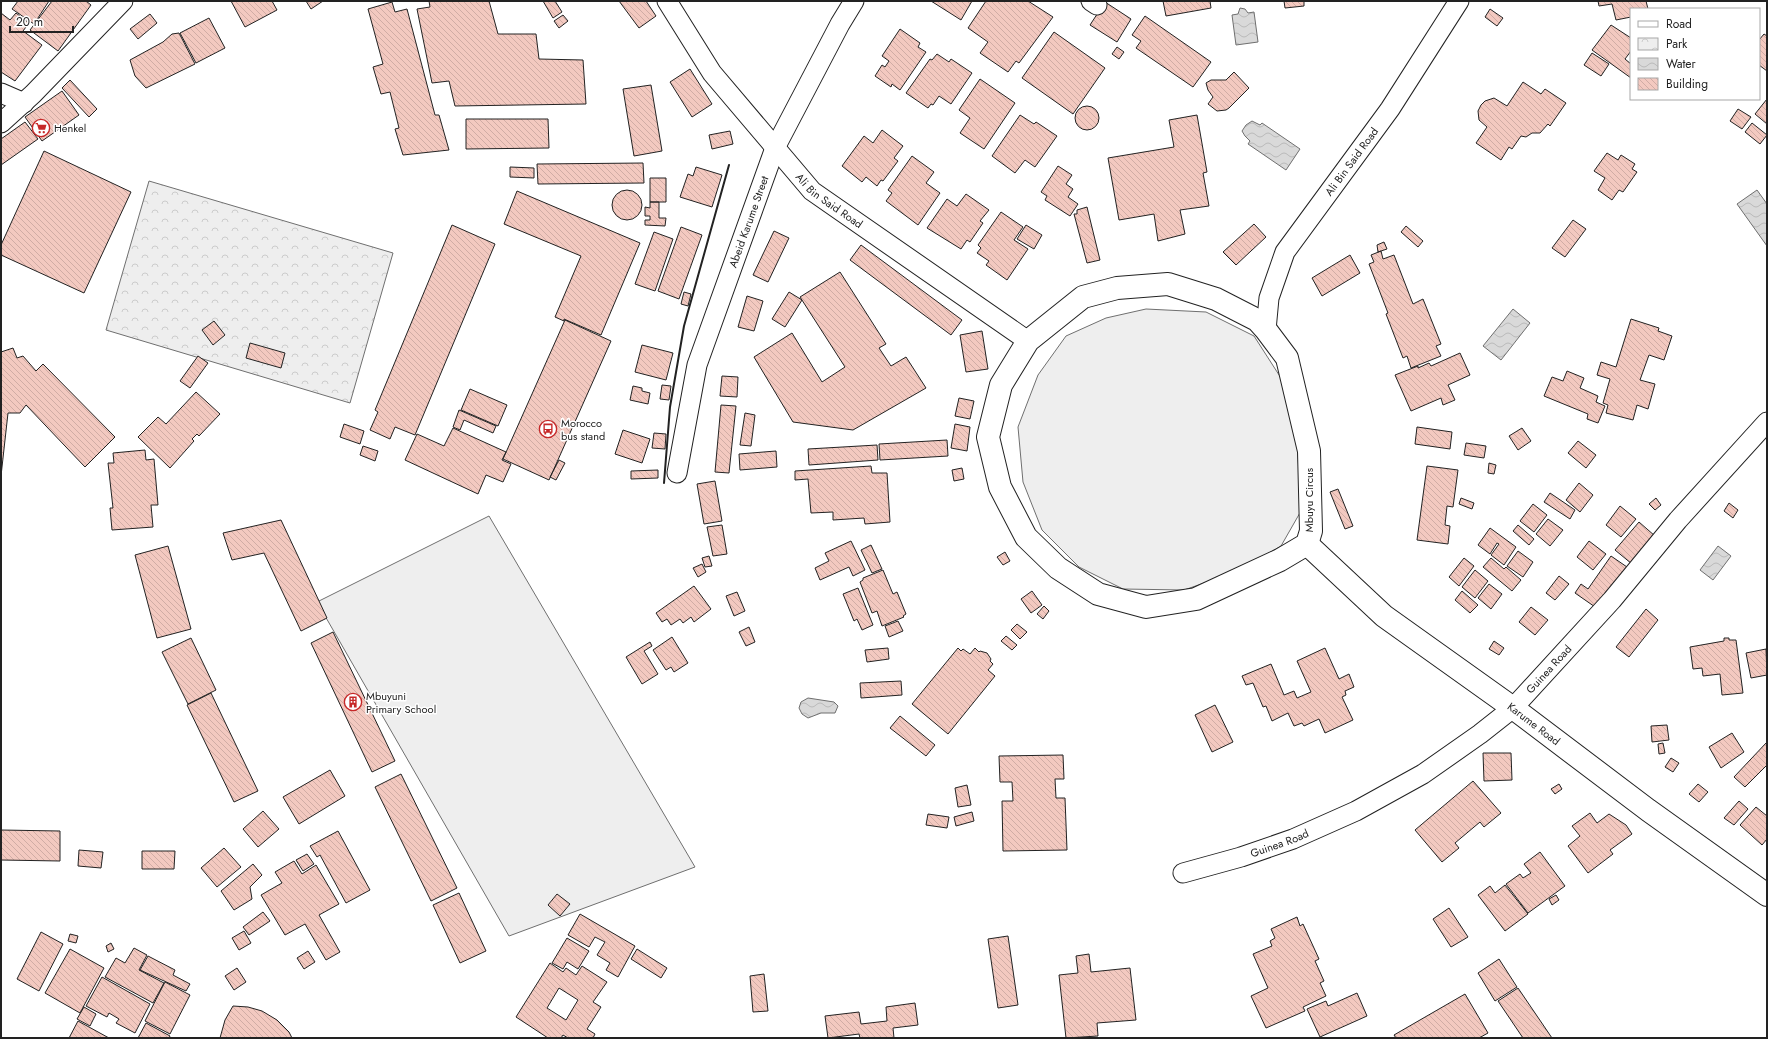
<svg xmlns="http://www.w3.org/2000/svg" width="1768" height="1039" font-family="Jost,sans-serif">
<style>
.grass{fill:#eee;stroke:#6f6f6f}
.park{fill:url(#park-crowns);stroke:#6f6f6f}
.water{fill:url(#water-waves);stroke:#6f6f6f}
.building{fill:url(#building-back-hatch);stroke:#222;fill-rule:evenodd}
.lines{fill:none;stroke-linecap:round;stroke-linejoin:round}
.street-casing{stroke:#222;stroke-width:21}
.secondary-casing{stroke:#222;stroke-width:24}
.street{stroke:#fff;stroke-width:19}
.secondary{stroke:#fff;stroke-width:22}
.wall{stroke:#222;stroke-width:2}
.labels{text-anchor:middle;stroke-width:3;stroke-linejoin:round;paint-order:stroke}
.poi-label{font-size:11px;fill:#222;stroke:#fff;text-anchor:start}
.street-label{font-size:11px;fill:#222;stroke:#fff}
</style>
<defs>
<pattern id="park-crowns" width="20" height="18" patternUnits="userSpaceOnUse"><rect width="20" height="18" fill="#eee"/><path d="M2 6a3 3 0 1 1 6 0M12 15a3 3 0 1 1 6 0" fill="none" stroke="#ccc"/></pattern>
<pattern id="water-waves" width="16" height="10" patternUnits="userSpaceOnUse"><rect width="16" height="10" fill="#d9d9d9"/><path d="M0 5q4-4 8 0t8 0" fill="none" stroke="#bababa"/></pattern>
<pattern id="building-back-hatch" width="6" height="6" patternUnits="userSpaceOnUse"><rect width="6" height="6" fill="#f3c9c0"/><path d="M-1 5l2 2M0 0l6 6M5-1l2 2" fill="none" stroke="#d0aca5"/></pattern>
</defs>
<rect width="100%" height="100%" fill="#fff"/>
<path class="grass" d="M1146,309L1206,312L1254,336L1281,378L1297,436L1301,511L1281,546L1236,572L1184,590L1123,589L1079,567L1042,530L1023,482L1018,427L1038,375L1066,336L1106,318Z
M489,516L695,867L509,936L317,602Z"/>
<path class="park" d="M149,181L393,253L350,403L106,330Z"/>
<path class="water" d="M1240,8L1245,9L1248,13L1254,12L1258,42L1236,45L1232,15L1238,14Z
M1252,121L1260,125L1262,123L1300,149L1286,170L1248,144L1250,141L1245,136L1242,131L1246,125Z
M1757,190L1767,204V246L1737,204Z
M1513,309L1530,323L1501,360L1483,346Z
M1718,546L1731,556L1713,580L1700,570Z
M808,698L834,702L838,706L835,713H821L808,718L802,714L799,708L801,702Z"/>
<path class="building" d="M18,1H49L34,24L12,9Z
M52,1H86L91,5L58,51L30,30Z
M231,1H272L277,10L245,27Z
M306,1H323L311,9Z
M429,1H489L498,34H536L539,59L583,60L586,104L455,106L449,81L432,83L417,9L430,7Z
M543,1H555L562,12L553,18Z
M619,1H646L656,16L639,28Z
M931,1H972L961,20Z
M986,1H1028L1053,17L1019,63L1016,61L1008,72L980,53L988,42L968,28Z
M1163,1H1210L1211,8L1166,16Z
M1284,1H1304V6L1285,8Z
M1598,1H1646L1648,9H1631V17L1616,20L1612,4L1599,6Z
M392,2L395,12L407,9L435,115H439L449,150L403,155L395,129L399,128L390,92L381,94L373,67L383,64L368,9Z
M1105,2L1131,19L1117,42L1090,25Z
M1490,9L1503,18L1497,26L1485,17Z
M1,13L10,20L16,13L29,23L23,31L42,45L15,81L1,72Z
M150,14L157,23L138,39L130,29Z
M563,15L568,21L559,28L554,21Z
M1145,16L1211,62L1193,87L1136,48L1141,41L1132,35Z
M209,18L225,48L196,63L180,33Z
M1611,25L1631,38V51L1625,59L1631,64V78L1592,50Z
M900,29L920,43L918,47L926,52L900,90L892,84L891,87L875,76L882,65L885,67L889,61L882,56Z
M1054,32L1105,68L1073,114L1022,78Z
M179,33L195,64L146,88L135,76L130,60L163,42L172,34Z
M1764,34L1767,36V71L1759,65V40Z
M1117,47L1124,52L1119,59L1112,54Z
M1592,53L1609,64L1601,76L1584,65Z
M937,54L949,62L951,59L972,73L951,104L939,96L933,105L931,104L928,108L906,93L930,59L932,60Z
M690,69L712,104L692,117L670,82Z
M1234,72L1249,88L1229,108L1226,110L1217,111L1208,104L1213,97L1208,90L1206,83L1211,80H1226Z
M980,79L1015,103L984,149L960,133L970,118L959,110Z
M70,80L97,109L89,117L62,88Z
M1523,82L1541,94L1545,89L1566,103L1550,126L1548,124L1540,133H1532L1526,137L1521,136L1512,149L1509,147L1501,160L1476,143L1487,127L1479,120L1478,111L1481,105L1485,101L1494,98L1507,106Z
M651,85L662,151L634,156L623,89Z
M62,91L79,115L42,141L25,117Z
M1767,99V124L1755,114Z
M1075 118a12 12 0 1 1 24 0a12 12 0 1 1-24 0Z
M1738,109L1751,117L1742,129L1730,121Z
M1020,115L1034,124L1036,122L1057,136L1035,167L1025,160L1015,173L992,156Z
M1197,115L1207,172L1203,173L1209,206L1180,210L1185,234L1158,241L1154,214L1119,220L1108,158L1174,147L1169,120Z
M466,119H548L549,148L466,149Z
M25,122L38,139L1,165V139Z
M1752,123L1767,135L1760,144L1745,132Z
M882,130L903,146L894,158L898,161L883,181L881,180L877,186L866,177L862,182L842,166L864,136L873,143Z
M730,131L733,144L712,149L709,135Z
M44,151L131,192L84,293L1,255V245Z
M1607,153L1618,160L1621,155L1635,164L1632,169L1637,172L1623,192L1619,190L1612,200L1598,190L1605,178L1594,171Z
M912,156L934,172L926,183L940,193L918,225L886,201L892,193L888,190Z
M643,163L644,183L538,184L537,164Z
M1058,166L1072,175L1066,184L1073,189L1068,197L1078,204L1070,216L1045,200L1047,196L1041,192Z
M510,167L534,168V178L510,177Z
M696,167L722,175L712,207L680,197L688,174L693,176Z
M650,178H666V202H650Z
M612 205a15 15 0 1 1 30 0a15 15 0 1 1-30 0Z
M517,191L640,243L601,335L564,319V321L555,317L581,256L504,224Z
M966,194L989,210L980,221L983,223L970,242L967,240L961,249L927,228L947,199L957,206Z
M650,202H659V218H666L665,226L645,225V220H650V216H645V207L650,208Z
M1087,207L1100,260L1087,263L1074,214H1077V210Z
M1001,212L1023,227L1014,240L1028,249L1007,280L986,265L989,261L977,253L981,248L978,245Z
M1573,220L1586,229L1565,257L1552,248Z
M1254,224L1266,237L1236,265L1223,252Z
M452,225L495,244L415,435L395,427L390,439L370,430L378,412L375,410Z
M1026,225L1042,235L1034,249L1017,239Z
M1406,226L1423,241L1418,247L1401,232Z
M681,227L702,235L679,299L658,291Z
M774,231L789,238L768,282L753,275Z
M654,232L673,239L655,291L635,284Z
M1384,242L1387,249L1378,252L1377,245Z
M861,245L962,320L951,335L850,260Z
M1381,251L1383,259L1394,255L1413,304L1423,299L1441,344L1436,346L1441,356L1411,368L1407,356L1403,358L1386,314L1388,313L1369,264L1374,262L1371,255Z
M1350,255L1360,273L1322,296L1312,278Z
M840,272L886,344L879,348L891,366L906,357L926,388L853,430L793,422L754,357L792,333L822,382L845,367L800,297Z
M684,292L691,294L688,306L681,304Z
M789,292L802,300L785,327L772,319Z
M747,296L763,301L754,331L738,327Z
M1631,319L1659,328L1658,331L1672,336L1664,360L1649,355L1640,380L1655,384L1648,409L1637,405L1633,420L1606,413L1608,405L1603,403L1610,379L1597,375L1601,362L1616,367Z
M565,320L611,341L549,480L503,459Z
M214,321L225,335L213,345L202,330Z
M982,331L988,369L966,372L960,335Z
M250,343L285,353L281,368L246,358Z
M642,345L673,353L666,380L635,372Z
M13,348L17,358L23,356L36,371L43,364L115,437L85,467L26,405L20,413H8L1,476V352Z
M1460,353L1470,375L1448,385L1455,400L1443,405L1441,398L1411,411L1395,375L1418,366V368L1429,363L1431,366Z
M198,356L208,363L190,388L180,381Z
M1567,371L1584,378L1580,388L1598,396L1596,402L1605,406L1598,423L1587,419L1588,414L1544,396L1552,377L1563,381Z
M722,376L738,377L737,397L720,396Z
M662,385L671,386L669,400L660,399Z
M633,386L642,388V391L650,393L648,404L630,400Z
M470,389L507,405L498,426L461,410Z
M196,392L220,414L199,436L197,434L192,439L194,441L170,468L138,437L158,417L166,424Z
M959,398L974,401L970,419L955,416Z
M721,405L736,406L729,473L715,472Z
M459,410L496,426L493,433L464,420L460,430L453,427Z
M745,413L755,415L751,446L740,445Z
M344,424L364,431L360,444L340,437Z
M955,424L970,427L967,451L951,448Z
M1417,427L1452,432L1450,449L1415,444Z
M453,428L506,452L502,460L511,464L503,482L486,475L478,494L405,460L417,434L444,446Z
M1522,428L1531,441L1518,450L1509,436Z
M623,430L650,439L642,463L615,454Z
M654,433L666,434L665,449L652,448Z
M947,440L948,456L880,460L879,444Z
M1578,441L1596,455L1586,468L1568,453Z
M1466,443L1486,446L1484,458L1464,455Z
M877,445L878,460L809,465L808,449Z
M363,446L378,451L375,461L360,455Z
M145,450L146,460L154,459L158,505H151L153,527L112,530L110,508H113L108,463H114L113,453Z
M776,451L777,467L740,470L739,454Z
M559,460L565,463L556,480L550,477Z
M1489,463L1496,465L1494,474L1488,473Z
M871,466L872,473H887L890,522L865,524L864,518L833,520V512L811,513L808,479L795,480V471Z
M1427,466L1458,470L1453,507L1447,506L1445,525L1450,526L1448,544L1417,540Z
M962,468L964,479L954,481L952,470Z
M658,470V478L631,479V471Z
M715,481L722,521L704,524L697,484Z
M1579,483L1593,495L1580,512L1566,500Z
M1338,489L1353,526L1345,529L1330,492Z
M1550,493L1575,510L1570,519L1544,502Z
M1461,498L1474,503L1472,509L1459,504Z
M1656,498L1661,505L1655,510L1649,504Z
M1729,503L1738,510L1733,518L1724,511Z
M1533,504L1547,515L1534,532L1520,521Z
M1620,506L1636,519L1621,537L1606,525Z
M1548,519L1563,530L1550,546L1536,534Z
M281,520L327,618L301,631L264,553L232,560L223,533Z
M1639,522L1655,536L1632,564L1615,550Z
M722,525L727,554L713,556L707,527Z
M1518,525L1534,539L1529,545L1513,531Z
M1490,528L1516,547L1504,565L1491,555L1499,544L1497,543L1490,554L1478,545Z
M851,541L865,570L853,576L849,567L820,580L815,568L829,561L825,553Z
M1589,541L1606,554L1593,570L1577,557Z
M871,545L882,569L872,573L861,550Z
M168,546L191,629L157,638L135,555Z
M1518,551L1533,562L1523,577L1507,566Z
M1005,552L1010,561L1003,565L997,557Z
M709,556L712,566L705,567L702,558Z
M1611,556L1627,567L1598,609L1575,593L1581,584L1588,589Z
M1464,558L1474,566L1459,586L1449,577Z
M1491,558L1504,569L1506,567L1521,580L1512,591L1483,567Z
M702,564L706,572L698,577L693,568Z
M883,570L893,594L897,592L906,614L903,616L904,617L882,626L877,611L872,613L860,582L863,580V578Z
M1475,570L1488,581L1475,598L1462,587Z
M1559,576L1569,584L1555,600L1546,593Z
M1489,584L1502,594L1491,609L1478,598Z
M694,586L711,609L694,622L691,617L683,623L680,619L671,625L667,619L662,622L656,613Z
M858,588L873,625L862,630L857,619L854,621L843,594Z
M1032,591L1042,605L1031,613L1021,599Z
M1462,591L1478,605L1470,613L1455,600Z
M737,592L745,611L734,616L726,596Z
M1044,606L1049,611L1043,619L1037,614Z
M1531,607L1548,620L1535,635L1519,622Z
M1646,609L1658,620L1629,657L1616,647Z
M898,621L903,631L889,637L885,626Z
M1017,624L1027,632L1020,639L1011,630Z
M749,627L755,642L746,646L739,632Z
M333,632L395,761L372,772L311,643Z
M1006,636L1017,645L1012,650L1001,641Z
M672,637L688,663L674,672L671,667L666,670L653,650Z
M191,638L216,690L188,704L162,652Z
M1724,638H1729V640H1736L1743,693L1722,695L1720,674L1703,676L1702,668L1693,669L1690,647L1724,641Z
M1494,641L1504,648L1499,655L1489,649Z
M650,642L652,646L644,651L658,674L642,684L626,657Z
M888,648L889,659L867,662L865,650Z
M958,648L961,651L963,649L970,654L975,648L979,652L980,651L987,653L991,659L990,661L993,664L988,670L995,676L948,734L912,704Z
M1325,648L1339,679L1349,674L1354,687L1345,691L1346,695L1342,697L1353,720L1325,733L1319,719L1304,726L1302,723L1294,726L1288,713L1272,721L1266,706L1263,707L1253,683L1246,685L1242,676L1271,664L1284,695L1294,691L1297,698L1311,692L1297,661Z
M1766,649L1767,675L1751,678L1746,653Z
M901,681L902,695L861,698L860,683Z
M211,693L258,791L234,802L187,705Z
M1215,705L1233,742L1212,752L1195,715Z
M900,716L935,745L926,756L890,728Z
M1667,725L1669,740L1652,742L1651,726Z
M1732,733L1744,752L1721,768L1709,747Z
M1767,742V765L1745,787L1734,777Z
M1663,743L1665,753L1659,754L1658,744Z
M1483,753H1511L1512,780L1484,781Z
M1063,755L1064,779H1055L1056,798H1065L1067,850L1003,851L1002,801H1013L1012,782H1000L999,756Z
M1671,758L1679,763L1673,772L1665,767Z
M330,770L345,796L299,824L283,797Z
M401,774L457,888L431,901L375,787Z
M1473,781L1501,813L1484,827L1480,822L1455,843L1459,848L1442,862L1415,830Z
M1559,784L1562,789L1555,794L1551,789Z
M1698,784L1708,792L1699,802L1689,794Z
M967,785L971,805L958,807L955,788Z
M1739,801L1748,809L1734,825L1724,818Z
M1756,807L1767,816V839L1762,845L1740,825Z
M263,811L279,829L258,847L243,829Z
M972,812L974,821L956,826L954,817Z
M1590,813L1597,823L1609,814L1626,825L1632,834L1610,850L1613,854L1588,873L1568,846L1580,836L1572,826Z
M928,814L949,817L947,828L926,825Z
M1,830L60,831V861L1,860Z
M338,831L370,890L346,903L320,855L317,857L310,846Z
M224,848L241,867L217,887L201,868Z
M79,850L103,852L101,868L78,866Z
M142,851H175L174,869H142Z
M1540,852L1565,886L1528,913L1506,884L1520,874L1523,878L1531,873L1524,864Z
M307,854L314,864L303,871L296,860Z
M294,861L302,874L316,865L339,904L319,915L340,952L326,960L305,924L285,935L261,895L282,883L275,872Z
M253,864L262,875L250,887L252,899L234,910L221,891Z
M1505,885L1528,914L1505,931L1478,895L1490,886L1495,893Z
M459,893L486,951L460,963L433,905Z
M557,894L570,904L560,916L548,905Z
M1556,895L1559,900L1552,905L1549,899Z
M1449,908L1468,937L1451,947L1433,919Z
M263,912L270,921L249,935L243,927Z
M580,914L635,946L618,977L606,970L610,963L597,955L605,942L595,937L589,947L568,935Z
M1297,917L1300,926L1303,924L1319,959L1315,961L1324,981L1320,983L1326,996L1303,1007L1305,1011L1266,1028L1251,996L1268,988L1253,954L1272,946L1270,941L1275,938L1271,929Z
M244,931L251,943L239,950L232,938Z
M41,932L63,944L39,991L17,979Z
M70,934L78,936L76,943L68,941Z
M1008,936L1018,1005L998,1008L988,939Z
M567,938L589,951L578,969L567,962L563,969L552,963Z
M111,943L114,949L108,952L106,946Z
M134,948L147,955L139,970L164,983L153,1003L105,977L116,958L125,963Z
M70,949L104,968L80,1013L45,993Z
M637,949L667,968L661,978L631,959Z
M308,951L315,962L304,969L297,958Z
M1089,954L1091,972L1130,968L1136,1020L1097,1023L1098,1036L1066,1038L1059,975L1078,973L1076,956Z
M148,956L175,970L173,975L190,984L186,991L140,970Z
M1499,959L1517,987L1495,1001L1478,973Z
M550,963L563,972L566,968L576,975L582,966L607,982L593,1002L601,1007L587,1029L595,1034L593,1038H568L563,1035L561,1038H548L516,1017ZM559,988L578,1000L566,1020L547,1008Z
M237,968L246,982L234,990L225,976Z
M764,974L768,1011L753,1012L750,976Z
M102,977L150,1004L135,1033L116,1023L119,1019L109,1013L107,1017L86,1006Z
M165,982L190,995L170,1034L145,1021Z
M1518,988L1552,1038H1523L1498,1001Z
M1357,993L1367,1016L1320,1037L1307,1009L1326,1001L1328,1006Z
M1465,994L1488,1033L1479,1038H1396L1394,1035Z
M915,1003L918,1025L893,1028L894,1038H860L859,1034L828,1038L825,1016L859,1012L861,1024L887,1021L886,1007Z
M233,1006L248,1007L262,1011L277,1020L289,1032L292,1038H220L225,1020Z
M84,1007L96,1014L90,1026L77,1019Z
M78,1021L109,1038H69Z
M146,1023L170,1036L169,1038H138Z"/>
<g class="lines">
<defs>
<g id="street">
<path id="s1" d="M667,1L712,73L812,191L1028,341"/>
<path d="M1091,1L1097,5"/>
<path d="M1,93L24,103"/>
<path d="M1,123L33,94L123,1"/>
<path id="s2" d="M1266,330L1269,298L1285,252L1390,109L1459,1"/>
<path id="s3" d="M677,473L697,365L775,148L840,24L854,1"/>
<path id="s4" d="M1183,873L1241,857L1293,839L1356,811L1423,774L1480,734L1513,708L1612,600L1678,520L1767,422"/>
</g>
<g id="secondary">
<path d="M1168,284L1216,299L1257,320L1266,330L1287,358L1309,451L1311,531L1307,544L1280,560L1196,599L1146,607L1098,594L1058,568L1026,537L1000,487L988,437L1001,385L1028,341L1083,297L1117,288Z"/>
<path id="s5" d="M1307,544L1384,616L1513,708L1648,810L1767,895"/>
</g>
</defs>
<use href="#street" class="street-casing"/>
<use href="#secondary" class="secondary-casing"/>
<use href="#street" class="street"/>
<use href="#secondary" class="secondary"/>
<path class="wall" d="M664,483L670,407L684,326L729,165"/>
</g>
<defs>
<symbol id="supermarket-ring" viewBox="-11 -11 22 22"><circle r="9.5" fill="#fff" stroke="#c62828" stroke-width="1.5"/><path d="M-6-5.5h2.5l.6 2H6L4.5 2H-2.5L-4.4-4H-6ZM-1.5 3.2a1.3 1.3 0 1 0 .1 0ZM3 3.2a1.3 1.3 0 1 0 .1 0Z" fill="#c62828"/></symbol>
<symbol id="bus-ring" viewBox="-11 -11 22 22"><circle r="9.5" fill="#fff" stroke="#c62828" stroke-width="1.5"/><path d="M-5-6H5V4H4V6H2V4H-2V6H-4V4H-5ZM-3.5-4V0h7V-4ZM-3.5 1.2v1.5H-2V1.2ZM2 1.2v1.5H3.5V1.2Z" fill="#c62828"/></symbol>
<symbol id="building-ring" viewBox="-11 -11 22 22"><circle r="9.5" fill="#fff" stroke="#c62828" stroke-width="1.5"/><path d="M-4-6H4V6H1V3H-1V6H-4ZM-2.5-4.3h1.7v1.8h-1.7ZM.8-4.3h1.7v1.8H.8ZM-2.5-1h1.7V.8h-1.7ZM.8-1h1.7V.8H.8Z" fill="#c62828"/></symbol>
</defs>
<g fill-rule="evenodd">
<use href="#supermarket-ring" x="31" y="118" width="20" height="20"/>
<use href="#bus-ring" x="538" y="419" width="20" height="20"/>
<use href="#building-ring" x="343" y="692" width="20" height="20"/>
</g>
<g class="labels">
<g class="poi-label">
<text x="54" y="132">Henkel</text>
<text x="561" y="427">Morocco<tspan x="561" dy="13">bus stand</tspan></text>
<text x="366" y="700">Mbuyuni<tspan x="366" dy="13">Primary School</tspan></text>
</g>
<g class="street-label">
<text dy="4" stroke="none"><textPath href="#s2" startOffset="193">Ali Bin Said Road</textPath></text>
<text dy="4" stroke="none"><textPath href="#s1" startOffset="259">Ali Bin Said Road</textPath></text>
<text dy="4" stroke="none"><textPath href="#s3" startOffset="262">Abeid Karume Street</textPath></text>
<text transform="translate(1309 500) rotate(-90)" y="4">Mbuyu Circus</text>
<text dy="4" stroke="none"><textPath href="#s4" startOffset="425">Guinea Road</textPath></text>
<text dy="4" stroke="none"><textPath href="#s5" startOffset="290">Karume Road</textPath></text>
<text dy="4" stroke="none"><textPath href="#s4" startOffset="101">Guinea Road</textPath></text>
</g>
</g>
<rect width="1768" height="1039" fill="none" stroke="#222222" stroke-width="4"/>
<rect x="1630" y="8" width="130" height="92" fill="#ffffff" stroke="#a7a7a7"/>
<rect x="1638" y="21" width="20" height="6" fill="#ffffff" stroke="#a7a7a7"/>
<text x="1666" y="28" font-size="12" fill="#222222">Road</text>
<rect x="1638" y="38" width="20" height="12" fill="url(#park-crowns)" stroke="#a7a7a7"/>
<text x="1666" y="48" font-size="12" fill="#222222">Park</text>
<rect x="1638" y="58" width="20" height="12" fill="url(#water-waves)" stroke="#a7a7a7"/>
<text x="1666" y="68" font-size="12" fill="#222222">Water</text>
<rect x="1638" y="78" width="20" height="12" fill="url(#building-back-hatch)" stroke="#a7a7a7"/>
<text x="1666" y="88" font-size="12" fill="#222222">Building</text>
<path d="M10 26v6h63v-6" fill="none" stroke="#222222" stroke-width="2"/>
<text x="16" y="26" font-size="12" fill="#222222" stroke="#ffffff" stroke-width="3" paint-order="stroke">20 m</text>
</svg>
